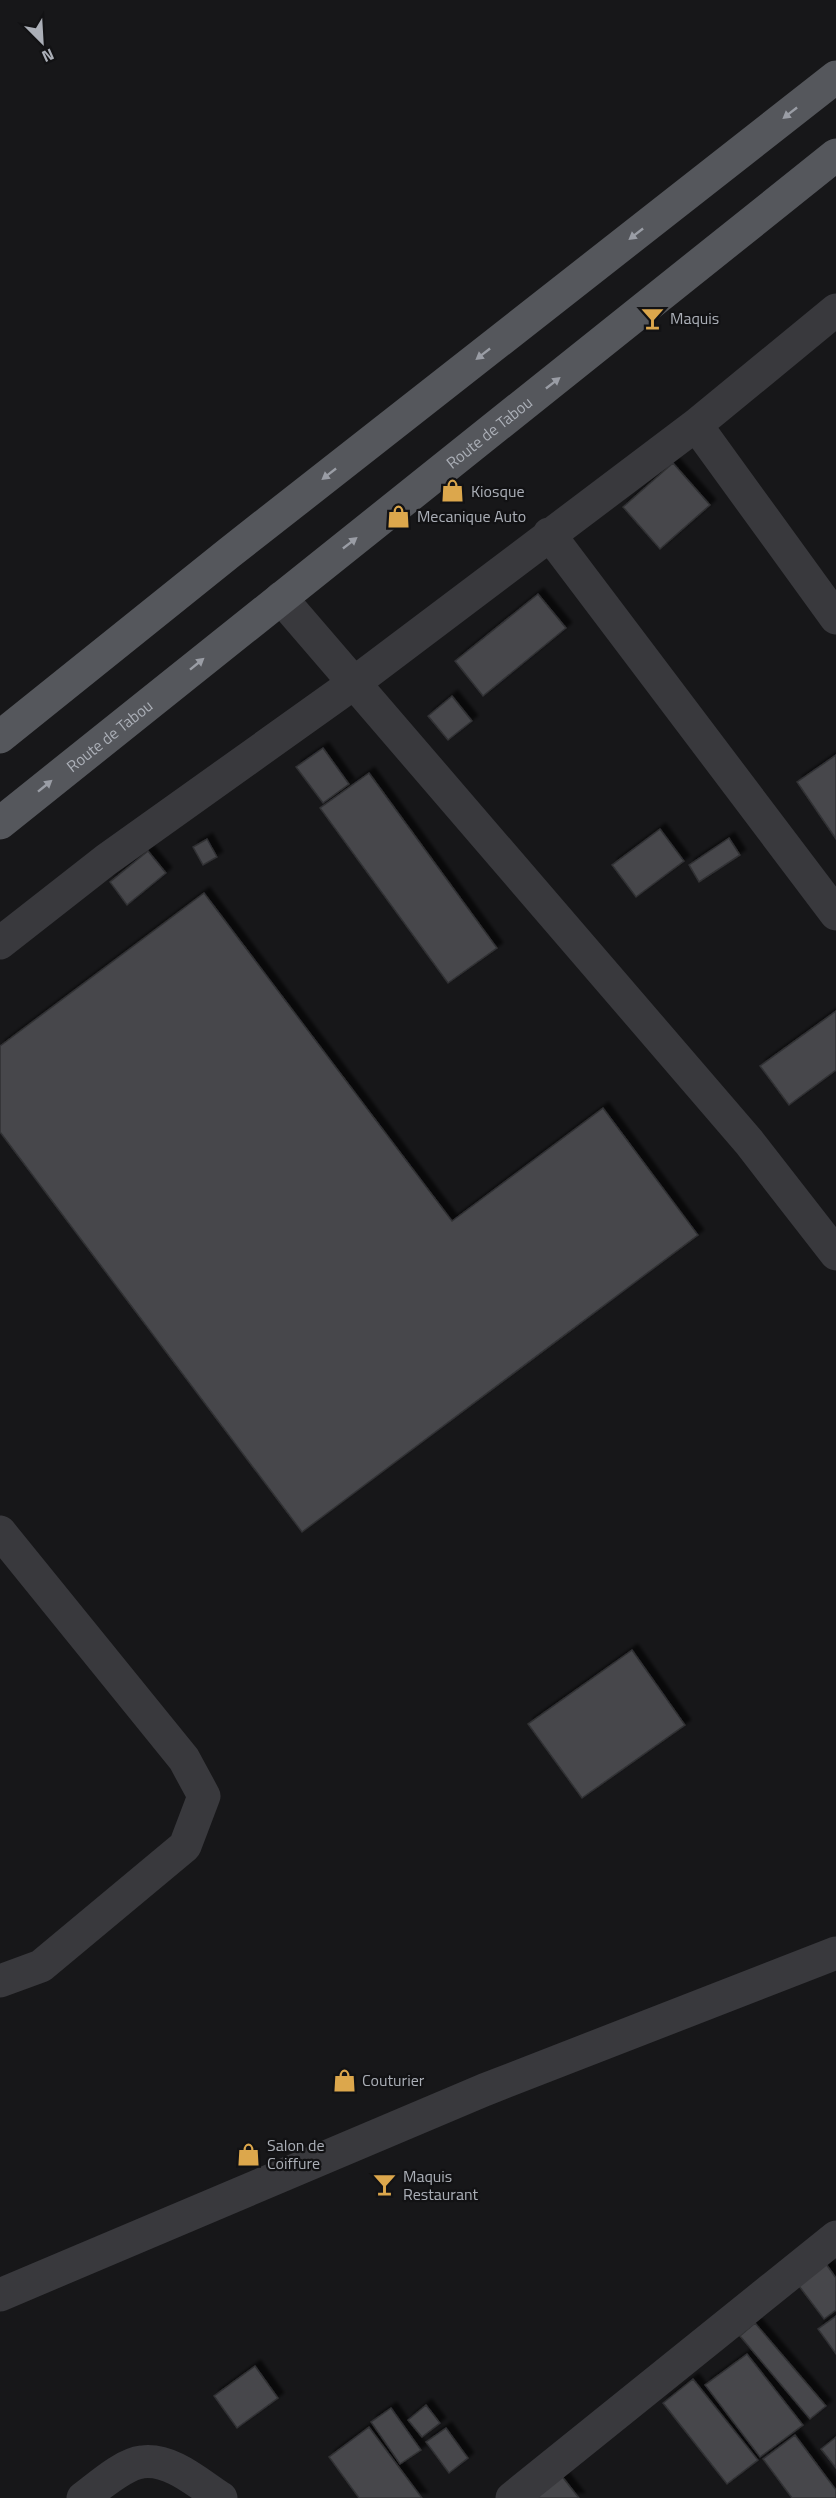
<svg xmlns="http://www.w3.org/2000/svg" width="836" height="2498" font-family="'Titillium Web',sans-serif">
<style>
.building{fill:#46474b;stroke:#313134;stroke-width:1.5;filter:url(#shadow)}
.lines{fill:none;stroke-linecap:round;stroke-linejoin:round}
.street{stroke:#39393d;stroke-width:33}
.primary{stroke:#55575c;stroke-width:33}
.oneway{fill:#9a9da5}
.labels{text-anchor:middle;stroke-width:4.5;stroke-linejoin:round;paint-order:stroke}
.poi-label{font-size:16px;fill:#abafb7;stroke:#121214;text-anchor:start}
.street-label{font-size:16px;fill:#abafb7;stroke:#121214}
</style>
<defs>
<filter id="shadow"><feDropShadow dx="5.5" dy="-5.5" stdDeviation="1.5" flood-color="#0009"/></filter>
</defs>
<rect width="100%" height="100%" fill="#171719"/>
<path class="building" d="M673,463L710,505L660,549L623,507Z
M538,594L566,628L483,696L455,661Z
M452,696L472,721L448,740L428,716Z
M323,748L349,784L323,803L296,767Z
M836,755V839L797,782Z
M369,773L497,948L448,983L320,808Z
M660,829L684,861L636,897L612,865Z
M729,838L740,855L699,882L689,865Z
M207,839L217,857L203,865L193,847Z
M148,851L166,873L127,905L110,882Z
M204,893L452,1221L603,1108L698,1235L302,1532L0,1132V1046Z
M836,1011V1070L789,1105L760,1066Z
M632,1650L685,1725L582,1798L528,1724Z
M824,2261L836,2278V2310L824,2319L796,2282Z
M836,2316V2354L818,2329Z
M755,2323L826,2406L810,2419L740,2336Z
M747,2354L803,2425L760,2457L705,2385Z
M255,2366L278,2398L237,2428L214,2396Z
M693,2379L758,2460L727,2484L663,2403Z
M426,2405L440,2423L422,2437L408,2420Z
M391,2408L421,2450L400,2464L371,2422Z
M369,2427L422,2498H359L329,2457Z
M446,2428L468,2458L449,2473L426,2442Z
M795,2435L836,2490V2498H792L763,2459Z
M836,2437V2468L821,2449Z
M561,2475L579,2498H530Z"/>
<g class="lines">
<path class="street" d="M696,425L836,618
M549,534L836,914
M281,598L749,1142L836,1254
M0,943L106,860L354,683L696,425L836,310
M0,1532L184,1759L204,1796L185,1846L41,1966L0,1981
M0,2295L484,2090L836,1953
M83,2498C98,2487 123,2464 142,2462C171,2458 199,2484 221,2498
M512,2498L836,2237"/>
<g class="primary">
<path d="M0,737L229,553L836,77"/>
<path id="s1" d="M0,823L836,155"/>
</g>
</g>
<defs><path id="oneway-solid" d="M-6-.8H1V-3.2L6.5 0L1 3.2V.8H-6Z" transform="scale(1.5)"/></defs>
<g class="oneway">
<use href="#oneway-solid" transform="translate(790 113) rotate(142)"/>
<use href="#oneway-solid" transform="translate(636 234) rotate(142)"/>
<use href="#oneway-solid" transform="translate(483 354) rotate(142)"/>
<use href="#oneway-solid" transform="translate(553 383) rotate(-38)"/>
<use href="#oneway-solid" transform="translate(329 474) rotate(142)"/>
<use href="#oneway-solid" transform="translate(350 543) rotate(-38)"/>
<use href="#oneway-solid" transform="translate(197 664) rotate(-39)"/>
<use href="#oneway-solid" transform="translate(45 786) rotate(-39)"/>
</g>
<defs>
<symbol id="bar-bare" viewBox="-9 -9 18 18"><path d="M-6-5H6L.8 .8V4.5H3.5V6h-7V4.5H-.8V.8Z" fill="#dca74c" stroke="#121214" stroke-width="2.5" paint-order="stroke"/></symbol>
<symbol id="shop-bare" viewBox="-9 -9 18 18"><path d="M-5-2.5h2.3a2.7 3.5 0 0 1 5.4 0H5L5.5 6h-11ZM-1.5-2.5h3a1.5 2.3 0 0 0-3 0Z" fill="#dca74c" stroke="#121214" stroke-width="2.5" paint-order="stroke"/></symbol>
</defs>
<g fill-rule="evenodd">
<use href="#bar-bare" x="636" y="302" width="33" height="33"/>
<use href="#shop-bare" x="436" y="474" width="33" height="33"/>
<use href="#shop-bare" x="382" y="500" width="33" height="33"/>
<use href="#shop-bare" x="328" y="2064" width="33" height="33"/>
<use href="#shop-bare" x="232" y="2138" width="33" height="33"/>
<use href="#bar-bare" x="368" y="2168" width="33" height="33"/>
</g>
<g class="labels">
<g class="poi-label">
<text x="670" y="324">Maquis</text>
<text x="471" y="497">Kiosque</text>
<text x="417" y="522">Mecanique Auto</text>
<text x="362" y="2086">Couturier</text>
<text x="267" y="2151">Salon de<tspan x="267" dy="18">Coiffure</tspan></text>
<text x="403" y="2182">Maquis<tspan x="403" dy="18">Restaurant</tspan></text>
</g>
<g class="street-label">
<text dy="6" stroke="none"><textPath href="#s1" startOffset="626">Route de Tabou</textPath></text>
<text dy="6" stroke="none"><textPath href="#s1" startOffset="140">Route de Tabou</textPath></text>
</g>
</g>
<g transform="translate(42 42) rotate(156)" stroke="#121214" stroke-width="4.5" paint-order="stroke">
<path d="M0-4.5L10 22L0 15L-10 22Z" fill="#abafb7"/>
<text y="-9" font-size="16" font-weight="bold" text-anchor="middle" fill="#abafb7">N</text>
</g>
</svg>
